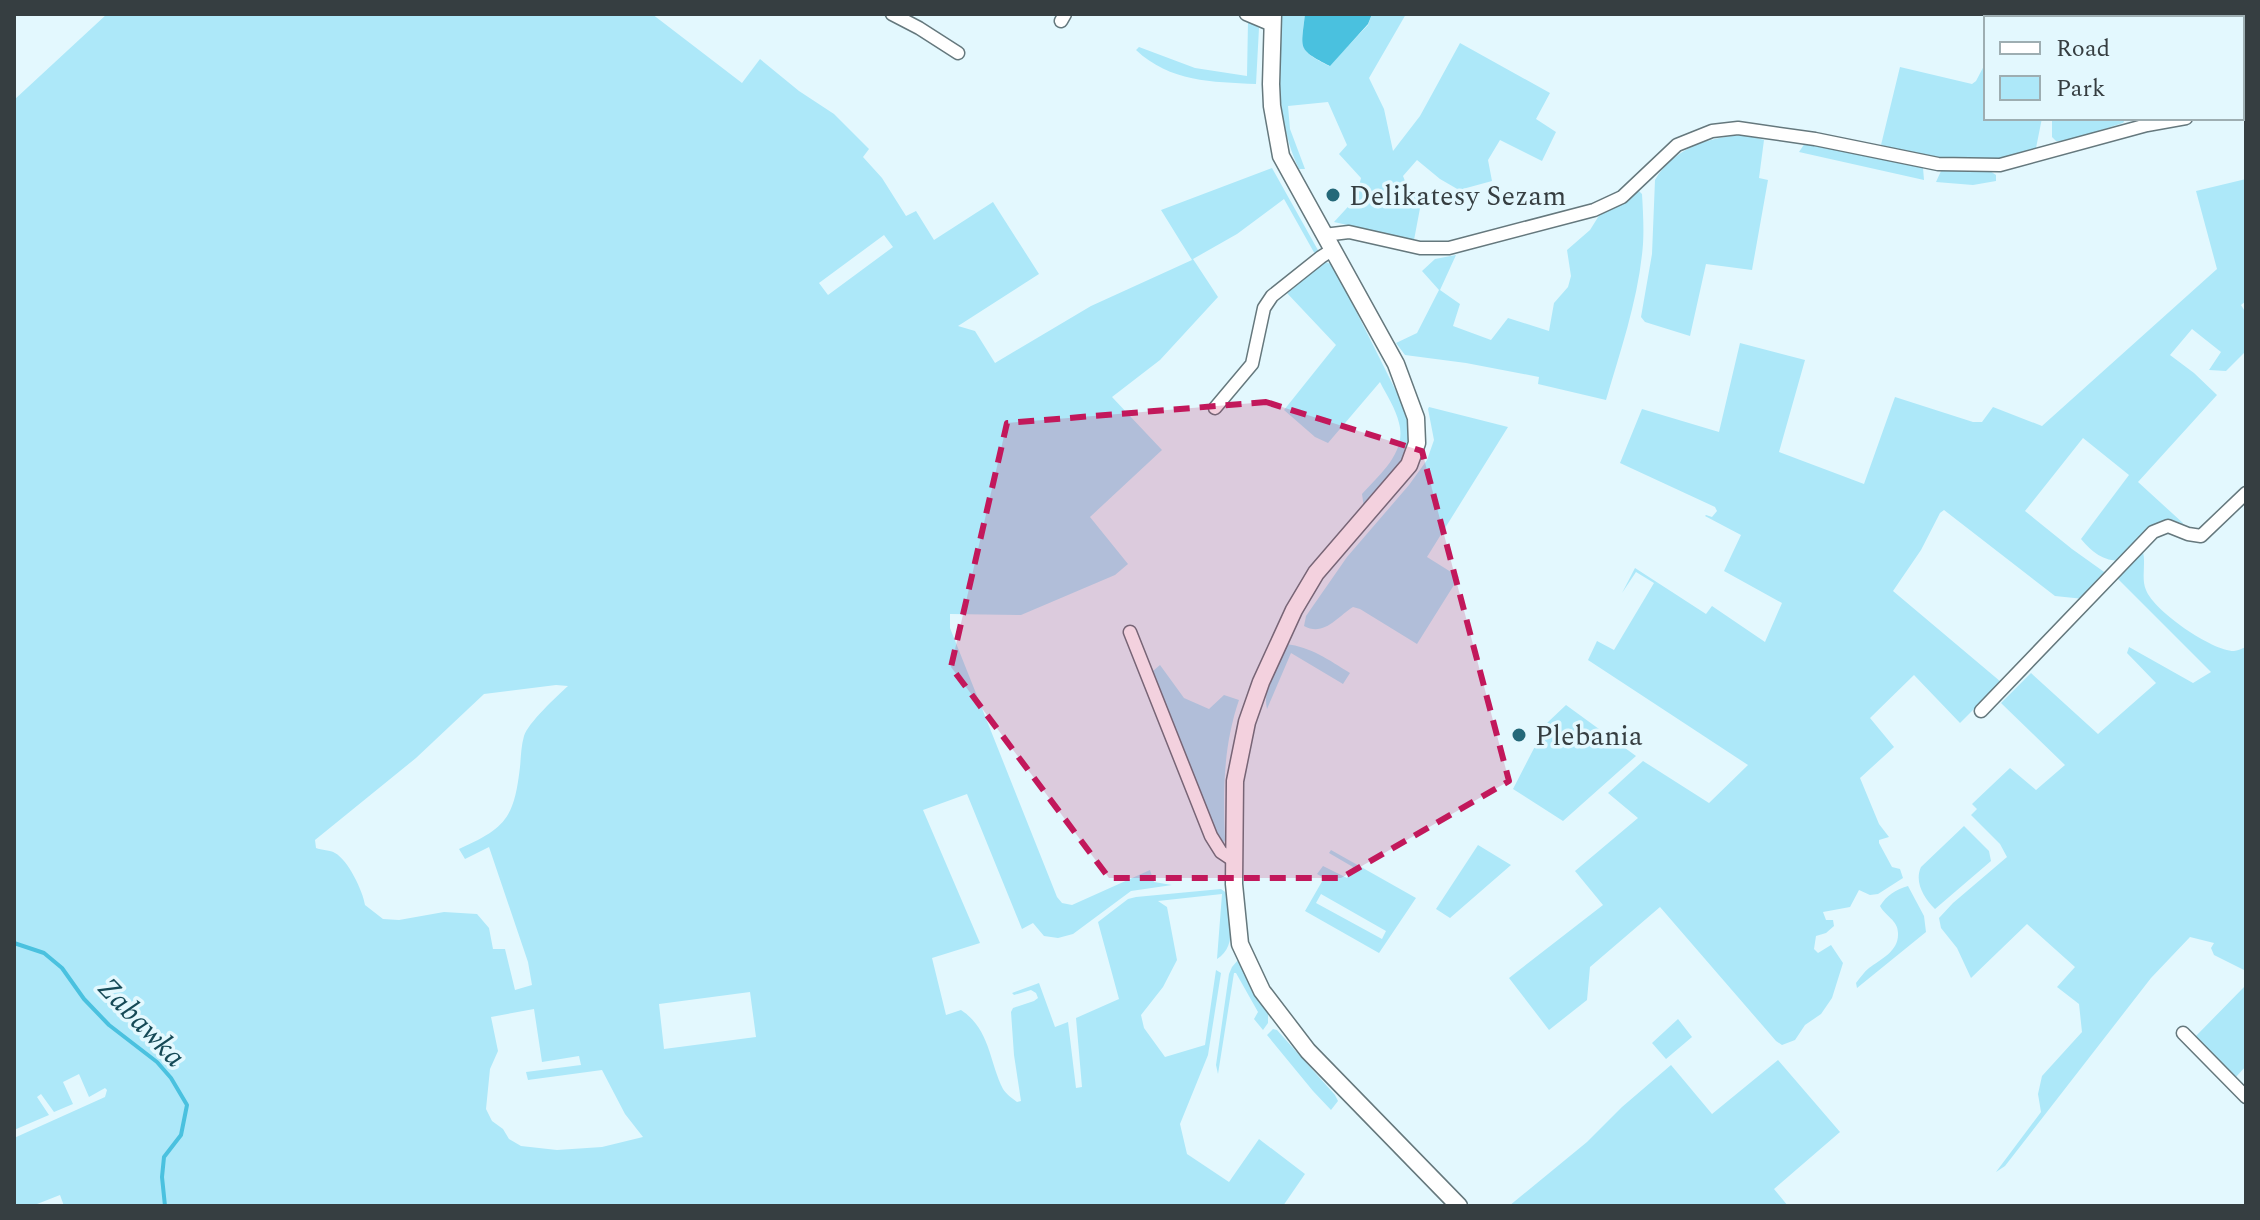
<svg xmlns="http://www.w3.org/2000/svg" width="2260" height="1220" font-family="Spectral,serif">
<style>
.green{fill:#ade8f9;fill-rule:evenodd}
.water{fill:#4ac1df}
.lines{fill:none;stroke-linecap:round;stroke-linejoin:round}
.stream{stroke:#4ac1df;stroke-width:4}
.minor-casing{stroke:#65787d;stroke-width:15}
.tertiary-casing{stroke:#65787d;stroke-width:19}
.minor{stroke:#fff;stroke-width:12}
.tertiary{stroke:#fff;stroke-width:16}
.marked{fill:#c2185b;fill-opacity:0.2;stroke:#c2185b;stroke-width:6;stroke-dasharray:16 10;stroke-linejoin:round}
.poi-dot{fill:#246879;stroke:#e3f8fe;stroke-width:3}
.labels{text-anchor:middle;stroke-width:7;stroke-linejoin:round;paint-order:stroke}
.poi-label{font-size:28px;fill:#363e41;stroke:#e3f8fe;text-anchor:start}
.water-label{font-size:30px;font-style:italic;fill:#154956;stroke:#e3f8fe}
</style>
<rect width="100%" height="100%" fill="#e3f8fe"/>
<path class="green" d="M107,14H652L742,83L760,59L799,91L834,114L869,149L863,157L882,178L906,216L916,211L934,240L993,202L1039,274L958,326L975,331L995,363L1091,306L1192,260L1161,210L1272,168L1319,252L1316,256L1284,199L1237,234L1193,259L1218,297L1160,360L1112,397L1162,450L1090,517L1128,564L1115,575L1021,615L950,614V628L1057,897L1062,903L1072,905L1150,870L1154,882L1172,885L1131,891L1073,934L1058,938L1044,936L1033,923L1022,929L967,794L923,810L980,943L932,958L946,1015L961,1010C990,1029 989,1061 1003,1089C1006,1094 1012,1098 1017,1102L1021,1101L1014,1055L1011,1012L1013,1008L1034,1001L1038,998L1036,993L1031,990L1014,995L1012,993L1039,983L1055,1027L1068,1022L1076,1088L1082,1087L1076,1018L1119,999L1098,922L1128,899L1136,897L1221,889L1228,894C1230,916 1238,946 1217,959L1222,894L1158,901L1167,907L1177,960L1163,987L1141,1015L1144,1028L1165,1057L1205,1045L1216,970L1221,973L1208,1055L1180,1124L1187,1154L1229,1182L1259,1139L1305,1174L1283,1206H64L60,1195L32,1206H14V1138L105,1097L107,1090L105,1088L89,1097L79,1074L63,1082L73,1104L54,1112L41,1094L37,1097L49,1115L14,1130V100ZM884,235L893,247L828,295L819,283ZM556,685L568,686C557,696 528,723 524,736C521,746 521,757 520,767C514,818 506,828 459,849L465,859L489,847L528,962L532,985L515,990L505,949H493L489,928L477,914L444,912L399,920L383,919L365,905C363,891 348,860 335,853C331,850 321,850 316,848L315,840L416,758L484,694ZM750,992L756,1037L664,1049L659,1004ZM534,1009L542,1062L579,1056L581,1065L526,1072L528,1080L602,1070L625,1114L643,1137L602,1147L557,1150L521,1146L509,1139L503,1129L492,1121L486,1109L490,1069L498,1051L491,1017Z
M1281,14H1305C1301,48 1297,50 1329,66L1368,25L1372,14H1406L1369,78L1384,109L1393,151L1420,116L1460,43L1550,93L1536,119L1556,132L1542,161L1500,140L1488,160L1492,181L1459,190L1440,179L1417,160L1403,176L1409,191L1421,203L1414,240L1334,222L1356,198L1361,178L1339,154L1347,145L1328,102L1288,106L1290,129L1305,169H1299C1275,117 1279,70 1281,14Z
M1248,21L1259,28L1256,84C1212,82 1170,82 1136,50L1139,47L1195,68L1247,76Z
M1986,62V118H2042L2036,148C2013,163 1956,163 1930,159C1913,156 1897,149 1881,145L1900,67L1972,84L1976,81Z
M2052,118H2126L2123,123L2067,141H2056L2052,137Z
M1747,135L1764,140L1759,178L1768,180L1752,270L1706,264L1690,336L1645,322L1641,317L1652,254L1655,180C1674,147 1712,136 1747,135Z
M1805,143L1923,168L1924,180L1799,152Z
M1941,171H1990L1996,175V181L1973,185L1936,182Z
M2246,179V301L2241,305L2246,313V351L2226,371L2209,370L2221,352L2192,329L2170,355L2194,373L2217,395L2138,482L2184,524L2172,520L2161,523L2121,561C2103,561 2092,552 2081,539L2129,475L2083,438L2025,511L2072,549L2107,574L2084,599L2055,596L1944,510L1940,513L1921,550L1893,591L2001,682L1960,723L1914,675L1870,718L1894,747L1860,778L1879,824L1889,837L1879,840V843L1892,867L1900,869L1903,878L1878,894L1870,895L1859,890L1850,907L1823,912L1826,920H1833L1834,926L1826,933L1816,936L1814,949L1818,953L1831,945L1843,963L1832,998L1821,1014L1805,1025L1795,1040L1782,1045L1776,1041L1660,907L1590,967L1587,1000L1549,1030L1509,978L1603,905L1575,871L1638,818L1608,793L1643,761L1709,803L1748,765L1588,660L1597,641L1614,650L1654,583L1636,572L1622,593L1635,568L1706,614L1712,606L1765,642L1782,603L1724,571L1741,535L1705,516L1706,515L1712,517L1717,511L1715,507L1620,463L1642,409L1719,432L1740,343L1805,360L1779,452L1864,484L1895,397L1973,422H1982L1993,407L2042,426L2217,269L2196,191Z
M1639,191L1642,194C1643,211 1644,228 1643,244C1639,297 1621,349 1606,400L1538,384L1539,377L1466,363L1405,355L1396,343L1417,333L1439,290L1422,271L1435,259L1456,255L1440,290L1460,304L1453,326L1491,340L1508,318L1549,331L1554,303L1568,287L1571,276L1567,250L1590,230L1600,214L1612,208Z
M1323,261L1333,265L1404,407C1406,414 1410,424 1409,432C1409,462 1382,486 1364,508L1362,494C1380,474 1407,452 1399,423C1396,409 1386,394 1380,382L1328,443L1315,437L1284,410L1336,345L1286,292Z
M1429,407L1508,427L1427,557L1459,577L1417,644L1360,609L1353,607C1337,617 1324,637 1304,626L1306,616L1347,557L1409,485L1427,460L1434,440L1428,409Z
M2143,552C2146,564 2141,579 2146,590C2154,611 2212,651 2234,651C2237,651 2243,648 2246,647V971L2214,955L2211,948L2214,943L2190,937L2151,978L2005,1166L1996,1172L2041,1112L2038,1094L2042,1076L2082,1032L2079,1004L2057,987L2075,967L2027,924L1971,978L1957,948L1941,928L1939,918L1953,903L2007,857L2000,844L1971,815L1977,809L1972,804L2010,768L2036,790L2065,765L2001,703L2031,673L2098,734L2156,683L2127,653L2129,647L2193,683L2211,672L2117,578Z
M1286,644C1311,647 1329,660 1350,673L1343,684L1291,653L1267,709C1262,687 1277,664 1286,644Z
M1160,665L1184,698L1209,709L1224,695L1239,700C1223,747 1223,792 1225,840L1223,844L1219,842L1153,671Z
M1566,705L1636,756L1563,821L1513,789L1547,723Z
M1964,826L1989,851L1991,861L1935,909C1924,898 1914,882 1921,867Z
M1478,845L1511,865L1450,918L1436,909Z
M1331,850L1416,898L1379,953L1305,911L1324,878L1317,874L1323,866L1347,878L1353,867L1329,853ZM1321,894L1386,931L1382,939L1316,903Z
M1908,886L1924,916L1926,932L1857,988L1856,983C1860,978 1864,972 1869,968C1881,959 1899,951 1898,933C1898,920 1885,916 1880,906C1887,895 1895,890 1908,886Z
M1238,960H1241L1268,1014V1023L1263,1030L1254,1019L1258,1012L1236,973H1234L1218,1074L1216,1065L1229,974L1232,967Z
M2246,985V1066L2235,1078L2194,1038Z
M1678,1019L1692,1037L1666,1059L1652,1043Z
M1273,1029L1277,1030L1335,1095L1338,1101L1331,1110L1313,1091L1267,1035Z
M1778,1060L1840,1132L1774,1189L1788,1206H1509L1587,1142L1622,1107L1671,1065L1712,1114Z"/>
<path class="water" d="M1305,14H1372L1368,24L1330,66C1297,49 1301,50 1305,14Z"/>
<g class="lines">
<path class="stream" d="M14,943L44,953L62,968L84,999L109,1025L157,1062L171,1078L187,1105L181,1135L164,1157L162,1177L165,1206"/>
<defs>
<path id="minor" d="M892,14L919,28L958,53
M1246,14L1272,25
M1061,21L1065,14
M2242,108L2246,107
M1324,235L1349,232L1420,248H1449L1594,210L1622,197L1677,145L1712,131L1738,128L1815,139L1938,164L2000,165L2147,125L2186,118
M1215,408L1252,364L1264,308L1272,296L1321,257L1332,250
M1130,632L1211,836L1221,852L1233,860
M1981,711L2153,532L2168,526L2188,534L2201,536L2246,493
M2183,1033L2246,1097"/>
<path id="tertiary" d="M1273,14L1271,84L1272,106L1281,156L1396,364L1416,418L1417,443L1409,465L1316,573L1294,610L1261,682L1247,722L1235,781L1234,884L1240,944L1262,991L1308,1051L1459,1206"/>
</defs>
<use href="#minor" class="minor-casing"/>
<use href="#tertiary" class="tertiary-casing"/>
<use href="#minor" class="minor"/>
<use href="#tertiary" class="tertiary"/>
</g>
<path class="marked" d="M1266,402L1422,451L1509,781L1341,878H1109L951,667L1007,423Z"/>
<g class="poi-dot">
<circle cx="1333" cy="195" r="8"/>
<circle cx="1519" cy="735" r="8"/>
</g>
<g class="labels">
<g class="poi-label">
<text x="1349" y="205">Delikatesy Sezam</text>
<text x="1535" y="745">Plebania</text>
</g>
<g class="water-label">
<text transform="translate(142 1022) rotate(46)" y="10">Zabawka</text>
</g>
</g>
<rect width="2260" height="1220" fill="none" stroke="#363e41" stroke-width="32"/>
<rect x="1984" y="16" width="260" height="104" fill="#e3f8fe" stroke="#9eaeb2" stroke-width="2"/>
<rect x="2000" y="42" width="40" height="12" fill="#ffffff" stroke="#9eaeb2" stroke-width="2"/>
<text x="2056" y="56" font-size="24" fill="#363e41">Road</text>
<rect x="2000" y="76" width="40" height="24" fill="#ade8f9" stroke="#9eaeb2" stroke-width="2"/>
<text x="2056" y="96" font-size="24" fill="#363e41">Park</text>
</svg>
